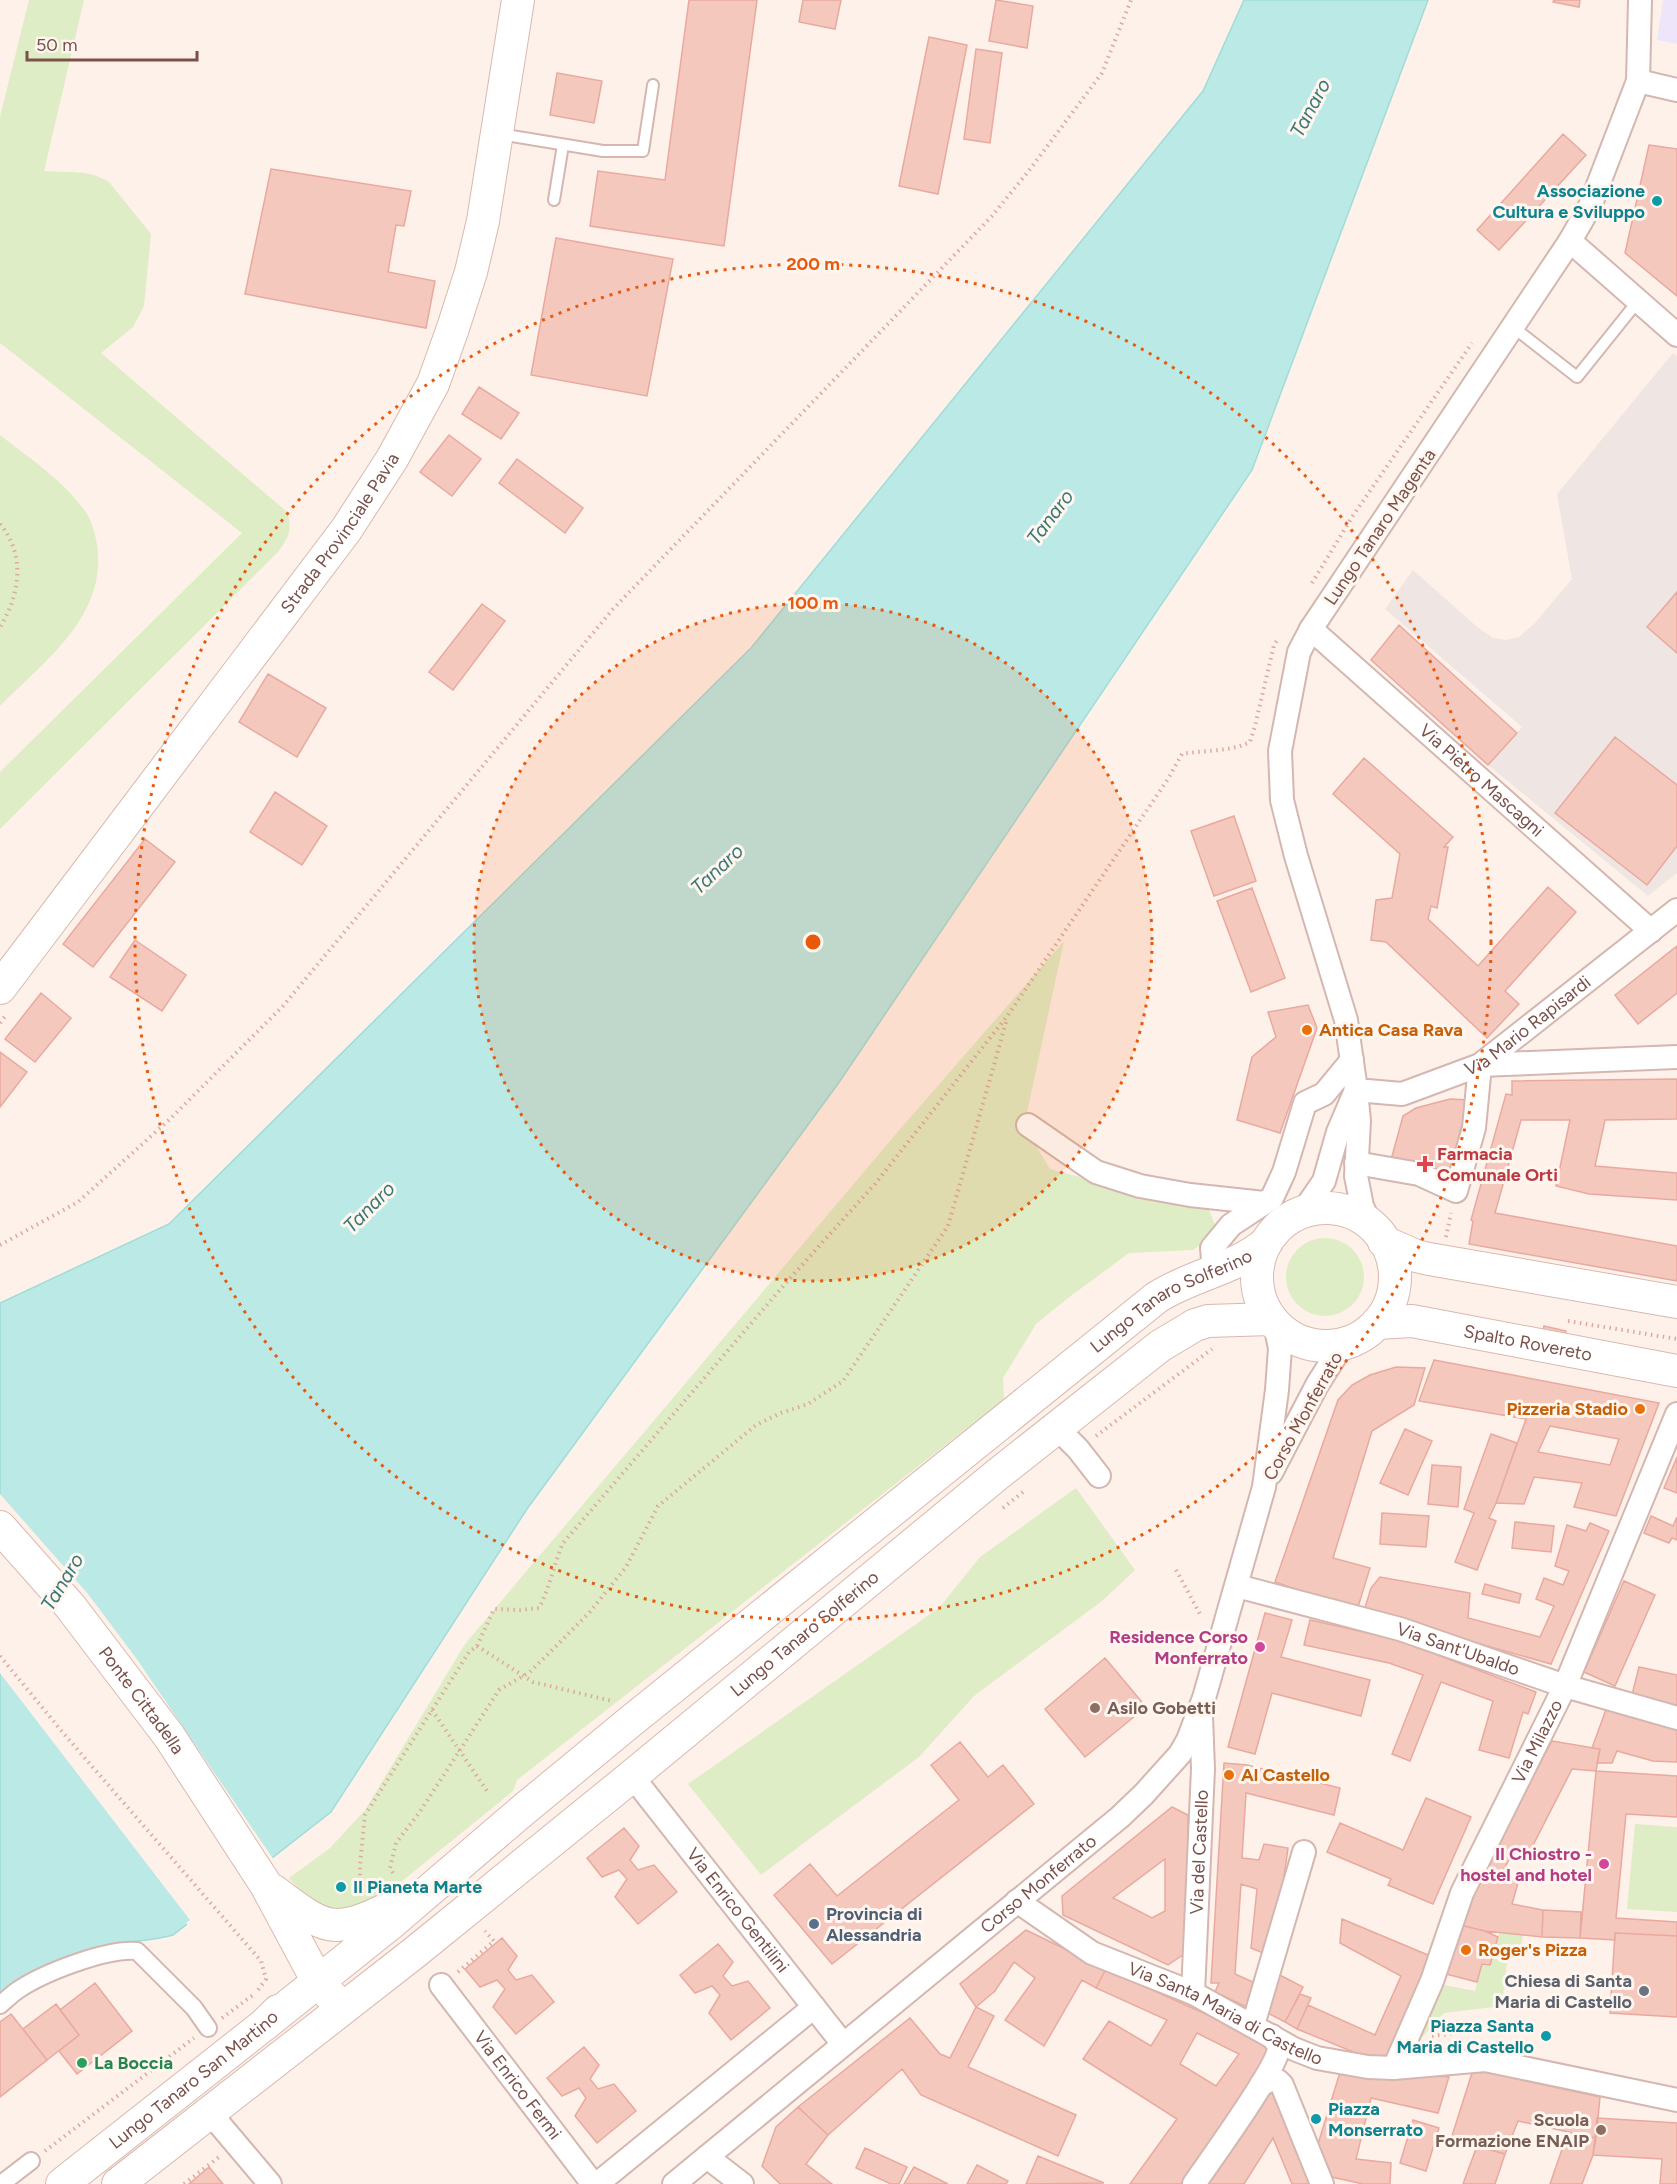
<svg xmlns="http://www.w3.org/2000/svg" width="1677" height="2184" font-family="Figtree,sans-serif">
<style>
.industrial{fill:#efe5e2}
.education{fill:#eee5fa}
.green{fill:#deedc5}
.water{fill:#bbe9e6;stroke:#a0dcd8;stroke-width:1.5}
.pier{fill:#fef1e9}
.building{fill:#f5c8be;stroke:#e9a99e;stroke-width:1.5;fill-rule:evenodd}
.lines{fill:none;stroke-linecap:round;stroke-linejoin:round}
.service-casing{stroke:#d4b7b0;stroke-width:14}
.pedestrian-casing{stroke:#d4b7b0;stroke-width:20}
.minor-casing{stroke:#d4b7b0;stroke-width:26}
.secondary-casing{stroke:#d9b8af;stroke-width:34}
.path{stroke:#dbaaa0;stroke-width:4;stroke-dasharray:1.5 4.5;stroke-linecap:butt}
.service{stroke:#fff;stroke-width:10}
.pedestrian{stroke:#fff;stroke-width:16}
.minor{stroke:#fff;stroke-width:22}
.secondary{stroke:#fff;stroke-width:32}
.ring{fill:none;stroke:#e8590c;stroke-width:3;stroke-dasharray:3 6}
.culture-dot{fill:#0f9aa8;stroke:#fff6f0;stroke-width:2}
.food-dot{fill:#e8710a;stroke:#fff6f0;stroke-width:2}
.health-dot{fill:#e0444e;stroke:#fff6f0;stroke-width:2}
.hotel-dot{fill:#d1479c;stroke:#fff6f0;stroke-width:2}
.education-dot{fill:#8d6e63;stroke:#fff6f0;stroke-width:2}
.service-dot{fill:#5c6f8a;stroke:#fff6f0;stroke-width:2}
.worship-dot{fill:#6b7280;stroke:#fff6f0;stroke-width:2}
.leisure-dot{fill:#2e9e5b;stroke:#fff6f0;stroke-width:2}
.labels{text-anchor:middle;stroke-width:6;stroke-linejoin:round;paint-order:stroke}
.culture-label{font-size:18px;font-weight:bold;fill:#0d838f;stroke:#fff6f0;text-anchor:end}
.street-label{font-size:18px;fill:#7a504a;stroke:#fff6f0}
.food-label{font-size:18px;font-weight:bold;fill:#c56008;stroke:#fff6f0;text-anchor:start}
.health-label{font-size:18px;font-weight:bold;fill:#be3a42;stroke:#fff6f0;text-anchor:start}
.hotel-label{font-size:18px;font-weight:bold;fill:#b23c85;stroke:#fff6f0;text-anchor:end}
.education-label{font-size:18px;font-weight:bold;fill:#785e54;stroke:#fff6f0;text-anchor:start}
.service-label{font-size:18px;font-weight:bold;fill:#4e5e75;stroke:#fff6f0;text-anchor:start}
.worship-label{font-size:18px;font-weight:bold;fill:#5b616d;stroke:#fff6f0;text-anchor:end}
.leisure-label{font-size:18px;font-weight:bold;fill:#27864d;stroke:#fff6f0;text-anchor:start}
.water-label{font-size:20px;font-style:italic;fill:#397975;stroke:#fff6f0}
.centre{fill:#e8590c;stroke:#fff6f0;stroke-width:3}
.ring-label{font-size:18px;text-anchor:middle;font-weight:bold;fill:#e8590c;stroke:#fff6f0;stroke-width:6;stroke-linejoin:round;paint-order:stroke}
</style>
<rect width="100%" height="100%" fill="#fef1e9"/>
<path class="industrial" d="M1673,353L1677,356V873L1648,896L1488,765L1522,727L1385,609L1413,570L1476,626L1493,638L1506,640L1519,637L1534,624L1572,579L1557,494Z"/>
<path class="education" d="M1663,0H1677V44L1657,40Z"/>
<path class="green" d="M29,0H84L44,171C66,173 89,169 109,182L151,234L144,306L133,327L101,353L286,511C294,527 288,539 278,552L0,829V772L242,533L0,343V117Z
M0,435C29,458 63,480 85,511C92,521 95,533 97,545C108,615 44,662 0,706Z
M1064,941L1024,1126L1050,1169L1119,1188L1207,1205L1218,1232L1193,1250L1129,1253L1068,1298L1036,1324L1003,1378L1004,1399L517,1780L513,1791L380,1899L346,1916C323,1906 305,1898 289,1878L330,1848L365,1810L465,1644L901,1128Z
M1286 1277a39 39 0 1 1 78 0a39 39 0 1 1-78 0Z
M1076,1488L1135,1570L1102,1601L974,1696L919,1757L761,1875L688,1784L939,1608L980,1557Z
M1635,1824L1677,1827V1912L1627,1909Z
M1499,1933L1523,1935L1520,1951L1508,1952L1502,2006L1444,2013L1406,2055L1439,1984L1475,1991L1482,1964L1490,1965Z"/>
<path class="water" d="M1244,0H1428L1252,470L840,1081L527,1509L331,1812L173,1935C152,1941 131,1941 109,1945C69,1952 35,1975 0,1996V1303L169,1224L751,648L1203,91Z"/>
<path class="pier" d="M0,1494L88,1594L136,1658L274,1860L189,1927L186,1923L190,1920L0,1673Z"/>
<path class="building" d="M689,0H757L724,246L590,226L598,171L665,180Z
M803,0H841L835,29L799,22Z
M996,0L1033,6L1027,48L989,41Z
M1554,0H1580L1579,7L1553,2Z
M929,37L967,45L938,194L899,186Z
M976,49L1002,53L990,143L964,139Z
M557,73L602,81L594,123L550,115Z
M1563,134L1586,155L1499,250L1477,230Z
M1649,145L1677,149V296L1625,253Z
M271,169L411,191L404,226L396,225L388,272L435,281L426,328L245,294Z
M556,238L673,259L647,396L531,375Z
M479,387L519,413L501,439L462,414Z
M449,435L481,459L452,496L420,472Z
M517,459L583,508L565,533L499,483Z
M1677,592V653L1647,627Z
M482,604L505,621L453,690L429,672Z
M1399,625L1517,733L1488,765L1371,660Z
M268,674L326,708L297,757L239,722Z
M1615,737L1677,785V846L1647,885L1555,813Z
M1364,758L1453,837L1444,847H1448L1437,908L1431,906L1428,919L1478,966L1548,887L1576,912L1505,991L1519,1004L1487,1038L1386,942L1371,940L1376,900L1392,898L1400,854L1333,794Z
M275,792L327,826L302,865L250,832Z
M1234,816L1256,881L1214,896L1191,831Z
M145,839L175,862L93,967L63,944Z
M1252,888L1285,978L1251,992L1217,901Z
M135,940L186,975L162,1011L110,977Z
M1677,946V993L1638,1024L1615,995Z
M41,993L71,1018L35,1062L5,1039Z
M1308,1005L1317,1028L1280,1133L1237,1120L1252,1057L1276,1037L1268,1012Z
M0,1052L27,1072L0,1107Z
M1677,1079V1119L1605,1120L1595,1166L1677,1173V1200L1589,1194L1556,1186L1570,1120H1521L1495,1213L1677,1246V1281L1469,1244L1473,1221L1471,1220L1506,1094L1512,1095V1081Z
M1450,1099L1468,1100L1449,1176L1391,1160L1403,1116L1416,1108Z
M1544,1326L1566,1331L1563,1343L1542,1338Z
M1434,1360L1659,1403L1616,1516L1574,1507L1582,1483L1534,1477L1524,1504L1496,1503L1526,1419L1419,1401ZM1550,1426L1619,1439L1610,1465L1538,1452Z
M1396,1367L1425,1368L1414,1405L1372,1431L1333,1558L1370,1568L1357,1610L1275,1582L1338,1400L1352,1385L1370,1375Z
M1405,1429L1432,1441L1408,1495L1380,1483Z
M1491,1434L1517,1443L1496,1503L1489,1518L1496,1521L1477,1570L1455,1562L1474,1513L1464,1509Z
M1677,1457V1493L1664,1488Z
M1432,1465L1461,1467L1458,1507L1428,1504Z
M1382,1513L1429,1516L1426,1547L1380,1544Z
M1651,1516L1673,1526L1677,1517V1540L1672,1538L1669,1543L1644,1533Z
M1515,1522L1554,1526L1551,1552L1512,1548Z
M1590,1523L1609,1531L1551,1664L1364,1611L1371,1588L1380,1577L1470,1593L1468,1618L1540,1637L1554,1606L1536,1599L1544,1578L1563,1585L1569,1571L1555,1566L1567,1525L1586,1531Z
M1624,1581L1655,1595L1615,1686L1584,1672Z
M1485,1584L1521,1594L1519,1603L1482,1594Z
M1265,1613L1292,1620L1281,1657L1370,1680L1361,1716L1272,1693L1255,1754L1228,1747Z
M1310,1620L1395,1639L1536,1692L1528,1714L1523,1712L1509,1758L1479,1750L1493,1701L1441,1682L1410,1761L1392,1754L1423,1675L1389,1663L1304,1645Z
M1105,1658L1146,1707L1085,1757L1045,1709Z
M1639,1667L1677,1675V1706L1632,1695Z
M1608,1704L1677,1727V1762L1653,1761L1617,1751L1612,1763H1597L1600,1749L1592,1748Z
M1552,1741L1600,1749L1596,1771L1572,1769L1529,1853L1516,1846L1501,1875L1518,1883L1512,1904L1543,1910L1542,1937L1485,1931L1460,1925L1467,1895Z
M960,1742L988,1777L1003,1765L1034,1804L832,1964L774,1895L810,1864L837,1896L959,1800L931,1765Z
M1224,1763L1247,1765L1340,1788L1334,1815L1246,1793L1242,1858L1259,1860L1264,1844L1288,1848L1273,1957L1251,1948L1257,1889L1241,1884L1235,1974L1262,1986L1251,2009L1215,1992L1219,1983H1211Z
M1596,1771L1677,1776V1817L1626,1814L1616,1918L1677,1922V1936L1615,1933V1940L1580,1938Z
M1426,1798L1471,1817L1433,1904L1388,1885L1391,1879L1327,1852L1340,1823L1403,1850Z
M1172,1807L1188,1815V1847L1184,1954L1168,1965L1063,1915L1062,1896ZM1165,1859V1911L1152,1918L1113,1898Z
M624,1828L639,1846L630,1860L638,1870L654,1865L677,1892L638,1924L615,1897L627,1879L619,1870L602,1877L587,1858Z
M1543,1910L1581,1912L1580,1938L1542,1937Z
M1342,1919L1435,1958L1387,2061L1378,2062L1297,2029L1308,2005L1375,2035L1401,1976L1340,1943Z
M1460,1925L1485,1931L1498,1937L1490,1965L1482,1964L1477,1982L1446,1974Z
M1026,1930L1106,1969L1096,1988L1082,1980L1044,2046L1005,2020L1035,1978L1014,1962L995,1991L976,2007L960,1984Z
M1615,1933L1677,1936V2017L1610,2013Z
M502,1938L517,1956L508,1970L516,1980L532,1975L554,2002L516,2034L493,2007L505,1989L497,1980L480,1987L465,1969Z
M718,1944L733,1962L723,1976L732,1986L748,1981L770,2008L731,2040L709,2013L720,1995L712,1986L695,1993L680,1975Z
M1106,1969L1252,2035L1272,2049L1181,2184H1130L1177,2119L1083,2059L1109,2021L1151,2046L1167,2020L1096,1988ZM1197,2033L1239,2054L1216,2086L1180,2064Z
M1274,1972L1303,1987L1285,2022L1266,2012Z
M95,1983L132,2031L77,2074L59,2051L79,2035L60,2010Z
M1300,1994L1311,1998L1297,2029L1285,2022Z
M56,2004L79,2035L47,2060L23,2029Z
M976,2007L994,2016L968,2067L1076,2115L1058,2156L921,2095L902,2069L828,2135L798,2107L910,2018L940,2054L950,2058Z
M11,2014L47,2060L0,2097V2022Z
M584,2047L599,2065L590,2079L598,2089L614,2084L636,2111L597,2143L575,2116L586,2098L579,2088L562,2096L547,2078Z
M1341,2069L1449,2077L1438,2113L1371,2098L1356,2159L1391,2163L1390,2184H1363L1332,2177L1318,2144Z
M1482,2071L1600,2097L1596,2138L1518,2121L1505,2154L1451,2139L1472,2073Z
M1270,2083L1315,2184H1292L1273,2138L1244,2184H1205Z
M798,2107L828,2135L806,2164L832,2184H780L762,2166L776,2127Z
M1597,2118L1677,2123V2184H1660L1662,2159L1593,2155Z
M1413,2120L1439,2128L1426,2171L1400,2163Z
M1568,2132L1596,2138L1593,2155L1582,2184H1550Z
M1477,2146L1505,2154L1495,2184H1463Z
M865,2148L907,2167L899,2184H891L856,2168Z
M1038,2156L1104,2183L1026,2184Z
M977,2165L1008,2181L1006,2184H967Z
M209,2167L223,2184H189Z
M914,2167L948,2184H904Z"/>
<g class="lines">
<defs>
<path id="service" d="M500,134L603,151H643L653,85
M554,200L563,145
M1513,327L1577,377L1638,301"/>
<path id="pedestrian" d="M0,2005C6,2000 12,1994 18,1990C43,1973 107,1948 137,1951L194,2008L208,2028
M1,2184L31,2161"/>
<g id="minor">
<path id="s1" d="M1640,0L1638,81L1590,206L1570,241L1311,629L1299,652L1280,751L1282,800L1296,856L1346,1020L1356,1090L1402,1094L1480,1065L1677,910"/>
<path d="M1638,81L1677,90"/>
<path d="M1570,241L1677,335"/>
<path id="s2" d="M1311,629L1651,931"/>
<path d="M1480,1065L1677,1057"/>
<path d="M1028,1125L1096,1172L1140,1186L1190,1195L1264,1203"/>
<path d="M1356,1163L1419,1174L1456,1191L1474,1128L1480,1065"/>
<path d="M1302,1213L1324,1181L1338,1132L1356,1090L1359,1121L1356,1176L1362,1206L1371,1226"/>
<path d="M1214,1271L1212,1248L1231,1225L1272,1198L1284,1172L1305,1103L1324,1094L1352,1060"/>
<path d="M1057,1428L1078,1449L1099,1476"/>
<path d="M1271,1473L1317,1385L1343,1344"/>
<path id="s3" d="M1237,1586L1400,1629L1565,1686L1677,1718"/>
<path id="s4" d="M632,1776L843,2044"/>
<path id="s5" d="M1017,1901L1092,1953L1193,1993L1294,2049L1317,2058L1368,2067L1394,2068L1485,2060L1677,2100"/>
<path id="s6" d="M441,1985L593,2184"/>
<path id="s7" d="M1193,1993L1203,1769L1201,1716"/>
<path d="M1253,2025L1304,1852"/>
<path id="s8" d="M1394,2068L1432,1981L1462,1893L1565,1686L1677,1414"/>
<path d="M1261,2085L1271,2079L1278,2081L1282,2085L1322,2184"/>
<path d="M210,2113L270,2184"/>
<path d="M707,2157L742,2184"/>
<path d="M597,2184L814,2007"/>
<path id="s9" d="M674,2184L1120,1817L1144,1794L1180,1754L1188,1740L1204,1698L1264,1487L1277,1390L1280,1348L1275,1324"/>
<path d="M1194,2184C1209,2162 1280,2065 1279,2046L1272,2036"/>
</g>
<g id="secondary">
<path id="s10" d="M0,988L346,530L392,459L433,384L453,328L471,272L483,221L518,0"/>
<circle cx="1326" cy="1277" r="69"/>
<path d="M1384,1242L1416,1256L1429,1259L1677,1302"/>
<path id="s11" d="M1377,1323L1412,1321L1677,1371"/>
<path id="s12" d="M0,1527L70,1606L169,1736L266,1885L318,1982L332,1997"/>
<path d="M274,1891C325,1930 334,1936 393,1906"/>
<path id="s13" d="M265,2024L390,1924L522,1811L631,1721L1156,1298C1191,1275 1234,1270 1266,1243"/>
<path id="s14" d="M62,2184L265,2024L278,2011"/>
<path id="s15" d="M118,2184L414,1953L632,1776L998,1474L1160,1346L1195,1325L1208,1321L1271,1319"/>
</g>
</defs>
<use href="#service" class="service-casing"/>
<use href="#pedestrian" class="pedestrian-casing"/>
<use href="#minor" class="minor-casing"/>
<use href="#secondary" class="secondary-casing"/>
<path class="path" d="M0,524C26,555 20,595 0,627
M1312,583L1352,517L1472,343
M0,1023L7,1014
M1446,1237L1451,1213
M0,1245L78,1202L169,1120L283,1006L613,609L992,216L1031,168L1102,73L1131,0
M1568,1321L1677,1339
M1096,1436L1212,1349
M1003,1508L1023,1492
M1176,1570L1200,1614
M477,1646L533,1682L612,1701
M0,1656L64,1734L261,1961L266,1979L258,1990
M432,1710L489,1794
M393,1873L390,1868L396,1843L419,1813L499,1690L530,1672L589,1613L626,1567L658,1506L756,1425L781,1413L808,1404L843,1381L948,1226L1007,1019
M366,1892L360,1879V1864L365,1815L469,1652L477,1646L494,1609L520,1610L539,1608C550,1587 554,1564 563,1543L784,1285L875,1184L1008,1015L1168,779L1182,754C1204,750 1230,752 1250,742L1255,726L1274,645L1278,639
M458,1972L494,1941L485,1931
M222,2018L253,1995
M1432,2036L1509,2026
M45,2151L194,2038
M184,2184L219,2157"/>
<use href="#service" class="service"/>
<use href="#pedestrian" class="pedestrian"/>
<use href="#minor" class="minor"/>
<use href="#secondary" class="secondary"/>
</g>
<circle cx="813" cy="942" r="339" fill="#e8590c" fill-opacity=".12"/>
<g class="ring">
<circle cx="813" cy="942" r="339"/>
<circle cx="813" cy="942" r="678"/>
</g>
<g class="culture-dot">
<circle cx="1657" cy="201" r="6"/>
<circle cx="341" cy="1887" r="6"/>
<circle cx="1546" cy="2036" r="6"/>
<circle cx="1316" cy="2119" r="6"/>
</g>
<g class="food-dot">
<circle cx="1307" cy="1030" r="6"/>
<circle cx="1640" cy="1409" r="6"/>
<circle cx="1229" cy="1775" r="6"/>
<circle cx="1466" cy="1950" r="6"/>
</g>
<path class="health-dot" d="M1422 1155h6v6h6v6h-6v6h-6v-6h-6v-6h6z"/>
<g class="hotel-dot">
<circle cx="1260" cy="1647" r="6"/>
<circle cx="1604" cy="1864" r="6"/>
</g>
<g class="education-dot">
<circle cx="1095" cy="1708" r="6"/>
<circle cx="1601" cy="2130" r="6"/>
</g>
<circle class="service-dot" cx="814" cy="1924" r="6"/>
<circle class="worship-dot" cx="1644" cy="1991" r="6"/>
<circle class="leisure-dot" cx="82" cy="2063" r="6"/>
<g class="labels">
<g class="culture-label">
<text x="1645" y="197">Associazione<tspan x="1645" dy="21">Cultura e Sviluppo</tspan></text>
<text x="353" y="1893" text-anchor="start">Il Pianeta Marte</text>
<text x="1534" y="2032">Piazza Santa<tspan x="1534" dy="21">Maria di Castello</tspan></text>
<text x="1328" y="2115" text-anchor="start">Piazza<tspan x="1328" dy="21">Monserrato</tspan></text>
</g>
<g class="street-label">
<text transform="translate(1380 527) rotate(-56)" y="6">Lungo Tanaro Magenta</text>
<text dy="6" stroke="none"><textPath href="#s10" startOffset="568">Strada Provinciale Pavia</textPath></text>
<text dy="6" stroke="none"><textPath href="#s2" startOffset="228">Via Pietro Mascagni</textPath></text>
<text dy="6" stroke="none"><textPath href="#s1" startOffset="1388">Via Mario Rapisardi</textPath></text>
<text dy="6" stroke="none"><textPath href="#s13" startOffset="1161">Lungo Tanaro Solferino</textPath></text>
<text dy="6" stroke="none"><textPath href="#s11" startOffset="153">Spalto Rovereto</textPath></text>
<text transform="translate(1303 1416) rotate(-61)" y="6">Corso Monferrato</text>
<text dy="6" stroke="none"><textPath href="#s15" startOffset="880">Lungo Tanaro Solferino</textPath></text>
<text dy="6" stroke="none"><textPath href="#s3" startOffset="230">Via Sant'Ubaldo</textPath></text>
<text dy="6" stroke="none"><textPath href="#s12" startOffset="224">Ponte Cittadella</textPath></text>
<text dy="6" stroke="none"><textPath href="#s8" startOffset="357">Via Milazzo</textPath></text>
<text dy="6" stroke="none"><textPath href="#s7" startOffset="141">Via del Castello</textPath></text>
<text dy="6" stroke="none"><textPath href="#s9" startOffset="472">Corso Monferrato</textPath></text>
<text dy="6" stroke="none"><textPath href="#s4" startOffset="171">Via Enrico Gentilini</textPath></text>
<text dy="6" stroke="none"><textPath href="#s5" startOffset="238">Via Santa Maria di Castello</textPath></text>
<text dy="6" stroke="none"><textPath href="#s14" startOffset="168">Lungo Tanaro San Martino</textPath></text>
<text dy="6" stroke="none"><textPath href="#s6" startOffset="126">Via Enrico Fermi</textPath></text>
</g>
<g class="food-label">
<text x="1319" y="1036">Antica Casa Rava</text>
<text x="1628" y="1415" text-anchor="end">Pizzeria Stadio</text>
<text x="1241" y="1781">Al Castello</text>
<text x="1478" y="1956">Roger's Pizza</text>
</g>
<g class="health-label">
<text x="1437" y="1160">Farmacia<tspan x="1437" dy="21">Comunale Orti</tspan></text>
</g>
<g class="hotel-label">
<text x="1248" y="1643">Residence Corso<tspan x="1248" dy="21">Monferrato</tspan></text>
<text x="1592" y="1860">Il Chiostro -<tspan x="1592" dy="21">hostel and hotel</tspan></text>
</g>
<g class="education-label">
<text x="1107" y="1714">Asilo Gobetti</text>
<text x="1589" y="2126" text-anchor="end">Scuola<tspan x="1589" dy="21">Formazione ENAIP</tspan></text>
</g>
<g class="service-label">
<text x="826" y="1920">Provincia di<tspan x="826" dy="21">Alessandria</tspan></text>
</g>
<g class="worship-label">
<text x="1632" y="1987">Chiesa di Santa<tspan x="1632" dy="21">Maria di Castello</tspan></text>
</g>
<g class="leisure-label">
<text x="94" y="2069">La Boccia</text>
</g>
<g class="water-label">
<text transform="translate(1310 108) rotate(-62)" y="7">Tanaro</text>
<text transform="translate(1050 517) rotate(-53)" y="7">Tanaro</text>
<text transform="translate(717 869) rotate(-43)" y="7">Tanaro</text>
<text transform="translate(369 1207) rotate(-45)" y="7">Tanaro</text>
<text transform="translate(62 1582) rotate(-59)" y="7">Tanaro</text>
</g>
</g>
<circle cx="813" cy="942" r="9" class="centre"/>
<g class="ring-label">
<text x="813" y="270">200 m</text>
<text x="813" y="609">100 m</text>
</g>
<path d="M27 51v9h170v-9" fill="none" stroke="#7a504a" stroke-width="3"/>
<text x="36" y="51" font-size="18" fill="#7a504a" stroke="#fff6f0" stroke-width="4.5" paint-order="stroke">50 m</text>
</svg>
